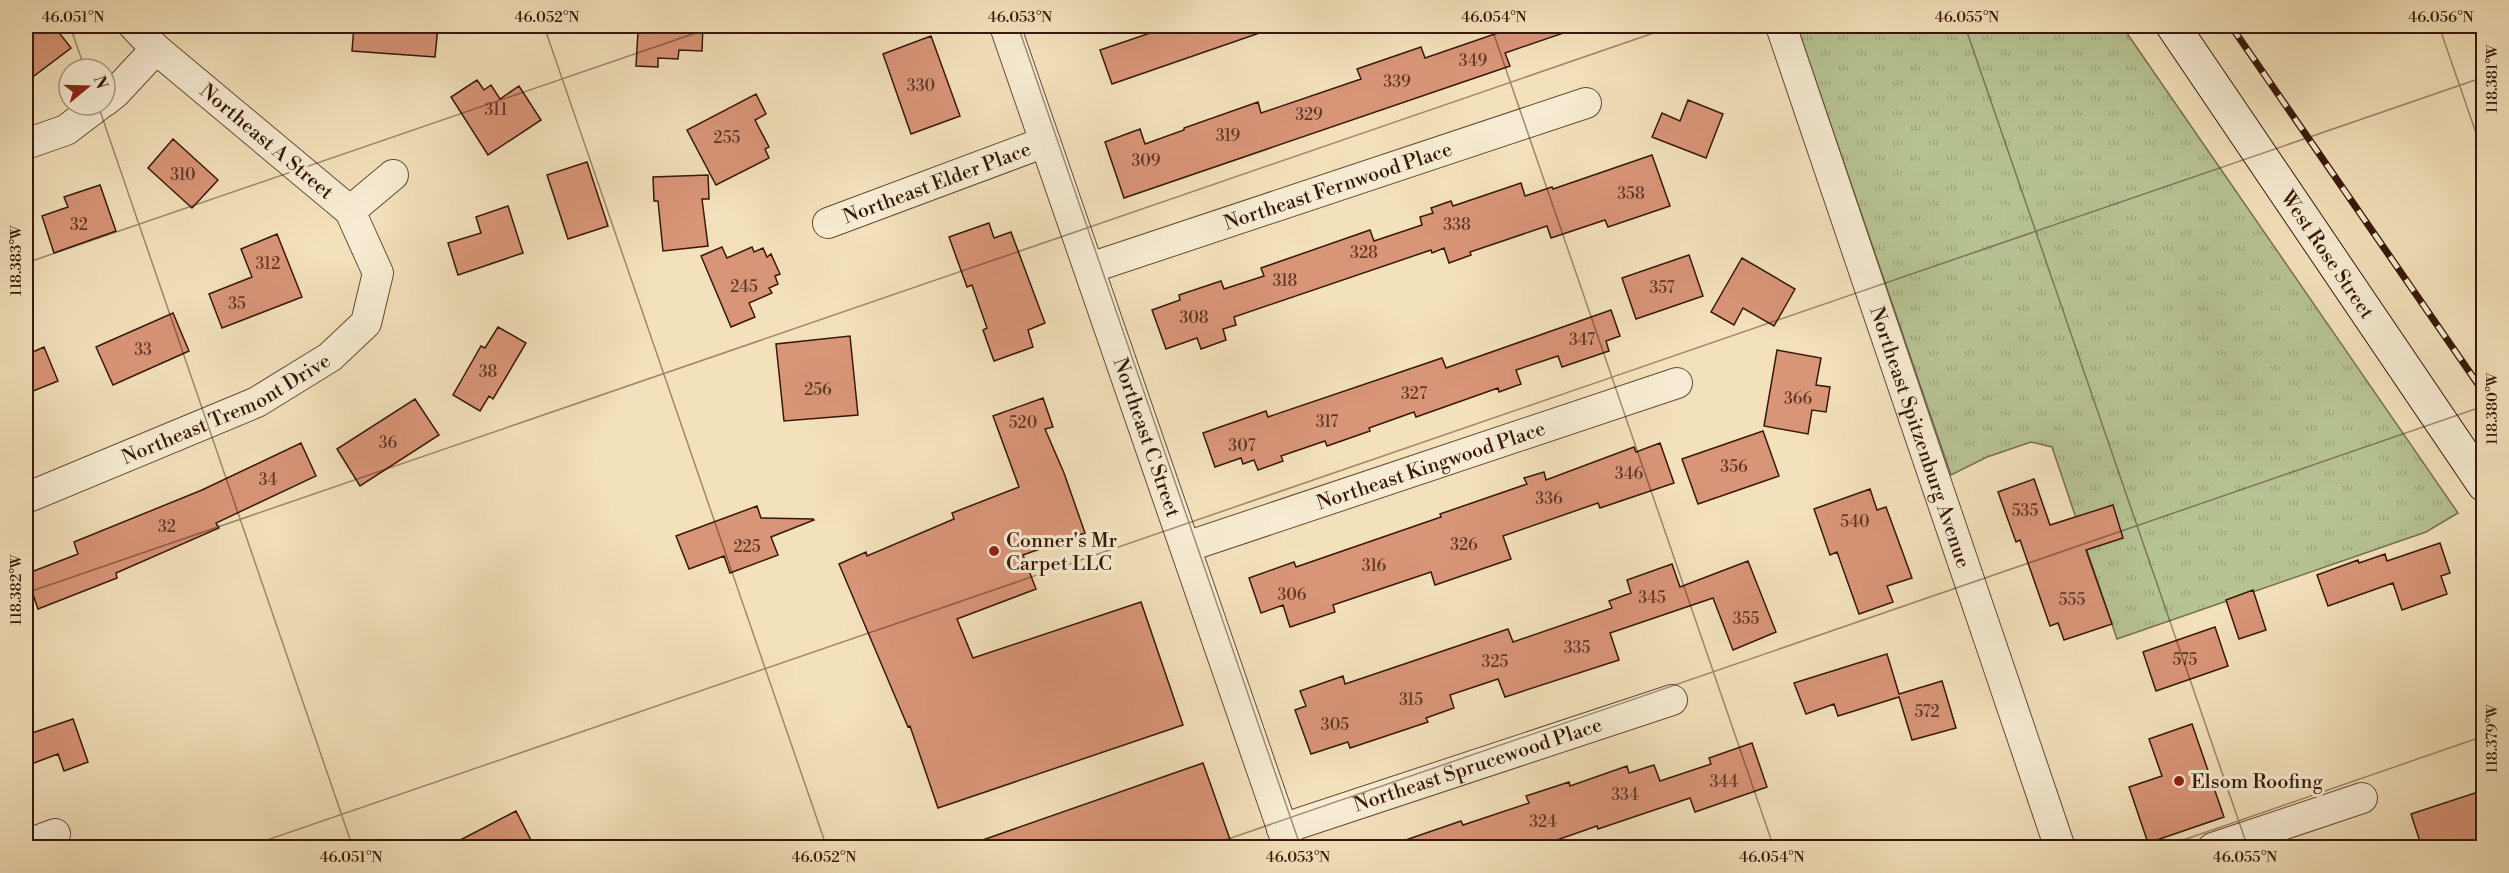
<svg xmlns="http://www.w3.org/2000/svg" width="2509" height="873" font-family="'Libre Bodoni',serif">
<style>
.grass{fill:url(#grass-tufts);stroke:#776e4e;stroke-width:1.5}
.building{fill:#d99578;stroke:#371809;stroke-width:1.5}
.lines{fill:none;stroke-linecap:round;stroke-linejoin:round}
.minor-casing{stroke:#664a36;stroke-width:32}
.secondary-casing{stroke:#371809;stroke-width:35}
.minor{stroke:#f7ecd3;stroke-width:30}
.secondary{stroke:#f7ecd3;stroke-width:33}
.rail-casing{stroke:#371809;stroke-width:7}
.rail{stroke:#f7ecd3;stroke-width:4.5;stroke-dasharray:14;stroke-linecap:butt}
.ticks{fill:none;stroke:#371809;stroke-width:1.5;stroke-opacity:0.45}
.poi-dot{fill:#8f2418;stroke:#f7ecd3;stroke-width:2}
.labels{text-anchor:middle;stroke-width:6;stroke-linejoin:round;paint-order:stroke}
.number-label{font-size:16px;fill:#603725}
.street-label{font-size:20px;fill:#371809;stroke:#f7ecd3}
.poi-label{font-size:20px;fill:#371809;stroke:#f7ecd3;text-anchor:start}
.neatline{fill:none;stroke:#371809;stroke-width:2}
.ticks-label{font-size:15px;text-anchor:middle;fill:#371809}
</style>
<defs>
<pattern id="grass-tufts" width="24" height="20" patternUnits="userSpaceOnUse" patternTransform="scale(1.5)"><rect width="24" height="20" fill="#b7c393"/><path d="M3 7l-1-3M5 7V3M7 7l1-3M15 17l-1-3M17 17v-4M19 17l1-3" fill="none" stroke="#9ea77d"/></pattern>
</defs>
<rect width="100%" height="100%" fill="#f3e1bb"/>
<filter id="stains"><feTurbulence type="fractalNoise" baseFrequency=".00333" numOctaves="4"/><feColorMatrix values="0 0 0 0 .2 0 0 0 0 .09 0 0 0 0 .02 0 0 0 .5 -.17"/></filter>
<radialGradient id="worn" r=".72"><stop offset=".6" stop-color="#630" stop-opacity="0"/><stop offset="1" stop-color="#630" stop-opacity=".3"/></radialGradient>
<path class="grass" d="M1797,26H2122L2458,513L2426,532L2117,639L2052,447L2031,442L1987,457L1951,475Z"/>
<path class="building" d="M26,26H54L71,48L26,82Z
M354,26H438L435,57L352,51Z
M659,26H703L702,51L679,50L678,59L658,58V67L636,66L638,31L659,32Z
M1171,26H1270L1271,29L1112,84L1100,50Z
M1518,26H1574L1575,29L1505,53L1510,66L1124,198L1105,142L1140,129L1145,144L1184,130V128L1258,102L1261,113L1361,79L1357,69L1421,47L1425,58Z
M931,36L960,116L911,134L883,54Z
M477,80L484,90L491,85L500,99L519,86L541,120L488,155L451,97Z
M756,94L766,114L755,120L769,147L765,149L769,158L716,185L687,130Z
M1688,100L1723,114L1706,158L1652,137L1662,113L1680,121Z
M173,139L218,180L192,208L148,168Z
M1652,155L1670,206L1608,227L1605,220L1551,238L1547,226L1470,252L1471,255L1449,263L1444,248L1432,253L1431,250L1234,317L1236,325L1223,329L1226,340L1201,349L1197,338L1166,349L1152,310L1180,300L1179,295L1221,281L1224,289L1264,276L1261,268L1370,230L1374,241L1422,225L1420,217L1433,213L1431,208L1451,201L1453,206L1521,183L1525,196L1552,187L1553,189Z
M587,162L608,226L568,239L547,175Z
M708,175L709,199H702L708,246L663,251L658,201H654L653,177Z
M100,185L116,231L54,253L42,216L68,207L64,197Z
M508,206L523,253L458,275L448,243L481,233L476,217Z
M989,223L994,238L1011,232L1045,323L1028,330L1033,347L994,361L983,330L987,328L972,285L967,287L949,237Z
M277,234L302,297L222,328L209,294L252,277L241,249Z
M722,247L727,258L752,247L754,252L763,248L767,257L771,254L780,274L775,276L778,284L769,288L772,293L749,303L755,317L731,327L701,256Z
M1689,255L1703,296L1636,319L1622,278Z
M1742,258L1795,289L1774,326L1743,308L1734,325L1711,312Z
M1611,310L1620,336L1606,341L1609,351L1562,367L1558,356L1516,370L1521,384L1499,392L1498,388L1416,417L1414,412L1369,428L1370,431L1327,446L1325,441L1281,456L1283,461L1258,470L1254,460L1243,464L1241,458L1215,467L1203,433L1266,411L1268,417L1442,358L1446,368Z
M173,313L189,351L113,385L96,347Z
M498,327L526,343L493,399L489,396L480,411L453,395L481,346L485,348Z
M850,336L858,415L784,421L776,344Z
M44,347L58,381L26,394V355Z
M1777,350L1821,358L1816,385L1830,387L1826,412L1812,410L1808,434L1764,426Z
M1043,398L1053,427L1045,429L1064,473L1085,533L1023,555L1036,589L957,619L973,658L1141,602L1183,725L938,808L910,726L908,727L839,564L866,552L867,556L954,519L952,513L1019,487L993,416Z
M415,399L439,435L360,486L337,449Z
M1763,431L1779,476L1698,504L1682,459Z
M301,443L316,476L216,523L219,528L116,573L117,578L38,609L26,574L78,554L74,542L202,490Z
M1660,443L1674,483L1600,508L1598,503L1503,536L1511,559L1435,585L1431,572L1333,605L1335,612L1290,627L1283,605L1261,613L1249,578L1294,562L1296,567L1441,517L1440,514L1527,484L1524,478L1544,472L1546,480L1634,447L1636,452Z
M2034,479L2050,525L2113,505L2123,538L2086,550L2112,624L2064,640L2058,623L2050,626L2020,540L2016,542L1998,492Z
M1870,489L1877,510L1886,507L1912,578L1887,586L1893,602L1859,614L1837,552L1830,555L1814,509Z
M757,506L761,518L813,519L814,520L771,537L778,555L730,573L724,556L689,569L676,536Z
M2440,543L2450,573L2441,576L2447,594L2402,610L2393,583L2328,606L2317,575L2358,560L2359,563L2385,554L2387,561Z
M1748,561L1776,632L1733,650L1713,598L1610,633L1619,660L1505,697L1498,679L1450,695L1454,708L1426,718L1428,722L1350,748L1348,742L1311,754L1295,710L1306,706L1300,691L1343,676L1345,684L1508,629L1513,642L1612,608L1609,601L1631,593L1627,580L1672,564L1680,587Z
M2253,590L2266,630L2239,639L2226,600Z
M2215,627L2228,666L2156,691L2143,652Z
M1887,654L1899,694L1942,681L1956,728L1912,740L1899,697L1838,716L1834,704L1806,714L1794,683Z
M73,719L88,762L64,771L58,754L26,766V735Z
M2192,724L2224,817L2148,843L2129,787L2162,776L2149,739Z
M1752,743L1767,787L1695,812L1690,798L1598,829L1597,826L1534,848H1395L1394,844L1461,821L1463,825L1529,803L1526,796L1569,782L1570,786L1627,766L1629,773L1654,765L1660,781L1711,764L1709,758Z
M1203,763L1233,848H971V844Z
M2484,790V848H2422L2411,814Z
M516,811L535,848H445Z"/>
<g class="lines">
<defs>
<g id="minor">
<path id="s1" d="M1005,26L1289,848"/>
<path id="s2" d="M1781,26L2060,848"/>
<path d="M105,101L115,93L156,49"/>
<path d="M26,144L66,130L99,105"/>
<path d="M350,211L393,175"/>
<path id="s3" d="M828,223L1045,142"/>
<path id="s4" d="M1090,268L1586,103"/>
<path id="s5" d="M26,498L257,402L330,357L366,323L378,273L350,211L156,49L134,26"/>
<path id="s6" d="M1186,547L1677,383"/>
<path id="s7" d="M1282,829L1672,700"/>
<path d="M26,845L55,834"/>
<path d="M2213,848L2362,798"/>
</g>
<g id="secondary">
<path id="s8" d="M2173,26L2484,485"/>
</g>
</defs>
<use href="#minor" class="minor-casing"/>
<use href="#secondary" class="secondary-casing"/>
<use href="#minor" class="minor"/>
<use href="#secondary" class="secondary"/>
<defs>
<path id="rail" d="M2231,26L2484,393"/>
</defs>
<use href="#rail" class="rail-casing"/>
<use href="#rail" class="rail"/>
</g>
<path class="ticks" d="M70,26L85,69M544,26L827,848M1018,26L1301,848M1491,26L1774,848M1965,26L2248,848M2439,26L2484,156M98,105L353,848M26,263L716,26M26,593L1674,26M244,848L2484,77M1202,848L2484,406M2160,848L2484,736"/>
<g class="poi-dot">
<circle cx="994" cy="551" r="6"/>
<circle cx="2179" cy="781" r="6"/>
</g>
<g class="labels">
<g class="number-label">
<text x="1473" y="66">349</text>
<text x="1397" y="87">339</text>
<text x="921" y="91">330</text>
<text x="496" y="115">311</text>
<text x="1309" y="120">329</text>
<text x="1228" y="141">319</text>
<text x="727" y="143">255</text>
<text x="1146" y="166">309</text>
<text x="183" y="180">310</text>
<text x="1631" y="199">358</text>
<text x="79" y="230">32</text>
<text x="1457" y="230">338</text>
<text x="1364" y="258">328</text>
<text x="268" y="269">312</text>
<text x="1285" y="286">318</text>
<text x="744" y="292">245</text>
<text x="1662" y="293">357</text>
<text x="237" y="309">35</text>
<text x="1194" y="323">308</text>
<text x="1582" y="345">347</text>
<text x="143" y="355">33</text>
<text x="488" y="377">38</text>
<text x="818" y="395">256</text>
<text x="1414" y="399">327</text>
<text x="1798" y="404">366</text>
<text x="1327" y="427">317</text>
<text x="1023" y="428">520</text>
<text x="388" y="448">36</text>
<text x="1242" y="451">307</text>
<text x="1734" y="472">356</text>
<text x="1629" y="479">346</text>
<text x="268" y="485">34</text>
<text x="1549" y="504">336</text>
<text x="2025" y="516">535</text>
<text x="1855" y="527">540</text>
<text x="167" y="532">32</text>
<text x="1464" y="550">326</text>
<text x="747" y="552">225</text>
<text x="1374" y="571">316</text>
<text x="1292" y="600">306</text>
<text x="1652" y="603">345</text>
<text x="2072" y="605">555</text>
<text x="1746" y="624">355</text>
<text x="1577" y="653">335</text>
<text x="2185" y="665">575</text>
<text x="1495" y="667">325</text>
<text x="1411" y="705">315</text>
<text x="1927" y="717">572</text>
<text x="1335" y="730">305</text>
<text x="1724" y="787">344</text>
<text x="1625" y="800">334</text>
<text x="1543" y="827">324</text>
</g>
<g class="street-label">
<text transform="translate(267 141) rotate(40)" y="7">Northeast A Street</text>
<text dy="7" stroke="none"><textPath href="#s3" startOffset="116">Northeast Elder Place</textPath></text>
<text dy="7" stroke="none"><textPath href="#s4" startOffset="261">Northeast Fernwood Place</textPath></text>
<text dy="7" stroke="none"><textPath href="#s8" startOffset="276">West Rose Street</textPath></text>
<text dy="7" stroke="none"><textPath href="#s5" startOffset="219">Northeast Tremont Drive</textPath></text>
<text dy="7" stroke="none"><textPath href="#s1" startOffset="435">Northeast C Street</textPath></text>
<text dy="7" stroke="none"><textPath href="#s2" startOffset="434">Northeast Spitzenburg Avenue</textPath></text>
<text dy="7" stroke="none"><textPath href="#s6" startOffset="258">Northeast Kingwood Place</textPath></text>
<text dy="7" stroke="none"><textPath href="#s7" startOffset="206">Northeast Sprucewood Place</textPath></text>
</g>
<g class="poi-label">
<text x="1006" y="547">Conner's Mr<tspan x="1006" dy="23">Carpet LLC</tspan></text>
<text x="2191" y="788">Elsom Roofing</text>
</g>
</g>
<rect width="2509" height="873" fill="none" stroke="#f3e1bb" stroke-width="66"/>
<g transform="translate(87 87) rotate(71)"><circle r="28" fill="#f7ecd3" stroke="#aa9782" stroke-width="1.5"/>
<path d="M0-4.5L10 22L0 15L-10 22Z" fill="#8f2418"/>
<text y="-9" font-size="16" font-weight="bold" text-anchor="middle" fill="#371809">N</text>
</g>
<rect x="33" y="33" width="2443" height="807" class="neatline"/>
<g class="ticks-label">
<text x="73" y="22">46.051°N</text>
<text x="547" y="22">46.052°N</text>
<text x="1020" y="22">46.053°N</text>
<text x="1494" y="22">46.054°N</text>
<text x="1967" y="22">46.055°N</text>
<text x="2441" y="22">46.056°N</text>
<text transform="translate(2492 79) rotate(-90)" y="5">118.381°W</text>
<text transform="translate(16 261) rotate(-90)" y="5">118.383°W</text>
<text transform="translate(2492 409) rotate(-90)" y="5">118.380°W</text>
<text transform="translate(16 590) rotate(-90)" y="5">118.382°W</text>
<text transform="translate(2492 739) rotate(-90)" y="5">118.379°W</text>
<text x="351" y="862">46.051°N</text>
<text x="824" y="862">46.052°N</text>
<text x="1298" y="862">46.053°N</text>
<text x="1772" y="862">46.054°N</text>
<text x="2245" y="862">46.055°N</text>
</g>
<rect width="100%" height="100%" filter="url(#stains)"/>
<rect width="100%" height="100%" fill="url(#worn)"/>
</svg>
